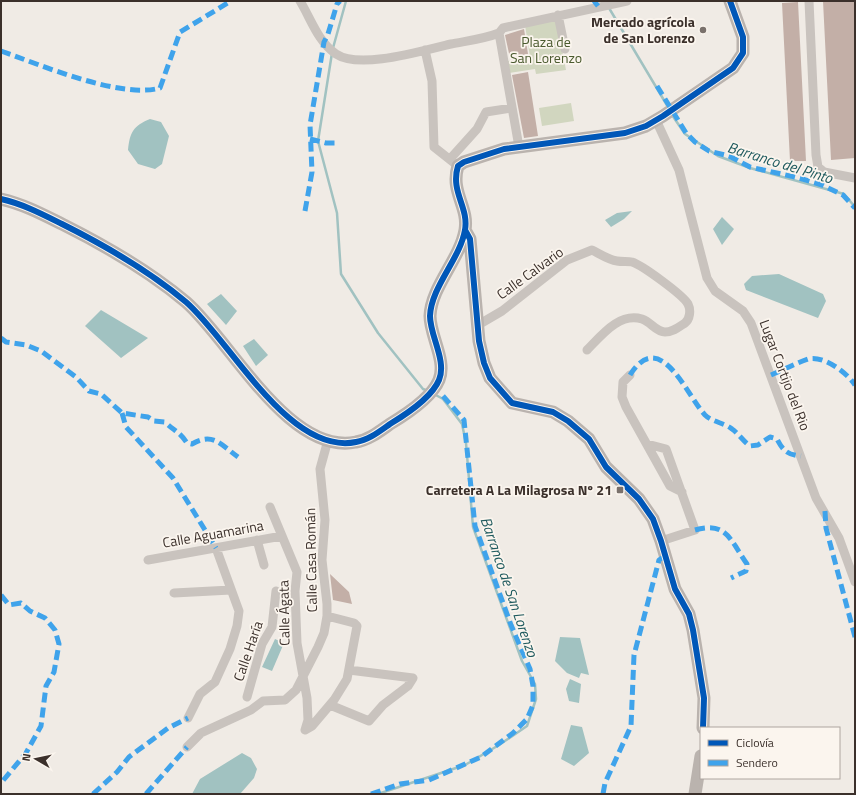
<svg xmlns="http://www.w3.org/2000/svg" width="856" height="795" font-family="'Titillium Web',sans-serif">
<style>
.green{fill:#d1d6bf}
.water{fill:#a1c2c1}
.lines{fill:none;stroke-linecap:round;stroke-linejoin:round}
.stream{stroke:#a1c2c1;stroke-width:2.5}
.building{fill:#c3afa7}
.street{stroke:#c9c3be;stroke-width:9}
.secondary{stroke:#bab3ae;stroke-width:13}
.quiet{stroke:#3fa3eb;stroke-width:5;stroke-dasharray:10 5;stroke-linecap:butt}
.cycleway-casing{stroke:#fbf5ee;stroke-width:8}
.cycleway{stroke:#0057b8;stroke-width:6}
.poi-dot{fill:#7a716c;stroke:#fbf5ee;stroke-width:1.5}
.labels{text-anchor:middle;stroke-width:3.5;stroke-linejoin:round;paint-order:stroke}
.poi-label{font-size:14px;font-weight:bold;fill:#3b302b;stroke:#fbf5ee;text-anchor:end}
.park-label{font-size:14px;fill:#4a5a2e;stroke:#fbf5ee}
.street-label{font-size:14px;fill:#3b302b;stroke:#fbf5ee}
.water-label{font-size:15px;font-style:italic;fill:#1f5a5e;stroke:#fbf5ee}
</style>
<rect width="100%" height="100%" fill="#f0ebe5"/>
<path class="green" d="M556,19L566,70L536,74L535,69L509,73L508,61L530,57L525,25Z
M571,103L574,121L542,126L539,108Z"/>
<path class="water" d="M150,119L161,122L169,136L162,164L155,169L138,164L128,150C130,132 133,126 150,119Z
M632,211L624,219L611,227L605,220L617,213Z
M722,217L734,229L722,245L713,229Z
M779,274L823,294L826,301L818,318L746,290L744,284L752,276Z
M221,294L237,311L226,325L207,304Z
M101,310L148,338L121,358L85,326Z
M254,339L268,355L256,366L243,346Z
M560,637L580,638L589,675L581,673L579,678L567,673L555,661Z
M275,639L284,643L272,671L262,667Z
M570,679L581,684L579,703L569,701L566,689Z
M571,725L582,727L589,753L574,766L561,759Z
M242,753L251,758L257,769L254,778L240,794H192L200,779Z"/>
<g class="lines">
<path class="stream" d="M609,8L668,107
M333,48L346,1
M332,53L318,141L337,213L341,274L378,333L423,389L428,391
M672,115L685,134L718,156L750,168L844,194L855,207
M378,794L465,765L499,745L527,726L536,699L535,684L522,661L473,527L466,443L462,424L443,399L434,394"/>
</g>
<path class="building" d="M823,1H855V158L831,160Z
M798,2L806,161H790L782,3Z
M524,29L528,54L510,58L505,35Z
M528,72L538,136L524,138L512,75Z
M330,574L349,592L352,604L333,600Z"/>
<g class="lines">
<path class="street" d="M300,1C311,19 318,42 336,54C360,70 424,50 451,44C466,41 484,39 499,33
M809,1L816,155L818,167L824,172L855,178
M558,15L565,49
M499,33L503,28L627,1
M499,33L519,147
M425,50L432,81L434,147L458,166
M656,120L679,170L707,278L715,291L743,311L751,323L816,498L839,538L855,582
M450,159L477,129L486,112L512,108
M478,325L502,311L567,260L592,250C600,254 609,260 617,261C622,262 628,261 632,262C642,265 683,295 688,304C691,310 690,319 685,323C679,327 673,332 665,332C656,332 651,322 642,319C619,312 601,336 587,350
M630,375L623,382L622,397L626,407L670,486L682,492
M647,444L666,449L695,530L661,541
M270,507L297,572L295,591L297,643L307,698L308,720L305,730
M257,540L264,565
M148,560L282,536
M174,593L231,590
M247,697L262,644L272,627L276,591
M330,705L369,721L383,705L408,686L413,678L349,670
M188,718L200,694L215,682L230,649L237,626L239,611L216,548
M305,730L312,726L334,700L347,679L357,626L354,623L327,616
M187,747L201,733L251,710L263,701L285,700L296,690L318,647L324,633L327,616V604L322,560L325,520L320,469L328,440"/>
<path class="secondary" d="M1,199C23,204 42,214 62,224C106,246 148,270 186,302C230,340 289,456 356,442C369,440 380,431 390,424C405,415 432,397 439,380C447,361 430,336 430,316C431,287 460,259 465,230C469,207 450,192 458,166L464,162L504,149L625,133L646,126L663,116L733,68L743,53V37L730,1
M465,230L470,239L479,341L484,363L490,378L512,403L553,412L568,421L589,439L606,467L639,499L653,519L661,541L675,589L689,614L693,630L704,698L703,728
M695,794L701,756"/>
<path class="quiet" d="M594,1L598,6
M1,51C41,65 120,99 160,88L180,32L231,1
M657,86L686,133L695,142L709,151L729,156L750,167L799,178L822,185L843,195L855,208
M310,139L326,143H335
M305,211L312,172L310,125L324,42L328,34L337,4L340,1
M1,338L6,342L26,345L41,351L76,377L89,391L101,394L122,413L148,417L154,421L165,422C174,431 179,431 187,443L192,444C213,432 220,444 238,457
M630,375C660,327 686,394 705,415C712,422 725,423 732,429C739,434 743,441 750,446L758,445L770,437L777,439C783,451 788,455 801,456
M771,375C783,370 796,363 808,359C824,355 847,373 855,385
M122,413L126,427L173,478L216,548
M825,511L826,528L855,637
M695,530C727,521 730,540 747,564L746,571L731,578
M1,595L9,605L21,603L30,611L45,618L55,630L59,644L54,672L46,686L41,726L26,753L1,783
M93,794L117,772L129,757L168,728L188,718
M146,794L187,747
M371,794L400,784L429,780L481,757L513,733L527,719L533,705V686L530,669L511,625L475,526L464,420L443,396
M603,794L605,783L631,726L634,655L659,560L665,556"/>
<defs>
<path id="cycleway" d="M1,199C23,204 42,214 62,224C106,246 148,270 186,302C230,340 289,456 356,442C369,440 380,431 390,424C405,415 432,397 439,380C447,361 430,336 430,316C431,287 460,259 465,230C469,207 450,192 458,166L464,162L504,149L625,133L646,126L663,116L733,68L743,53V37L730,1
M465,230L470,239L479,341L484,363L490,378L512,403L553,412L568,421L589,439L606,467L639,499L653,519L661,541L675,589L689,614L693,630L704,698L703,728"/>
</defs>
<use href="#cycleway" class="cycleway-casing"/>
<use href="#cycleway" class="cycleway"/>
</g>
<g class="poi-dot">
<circle cx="703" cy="30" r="4"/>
<rect x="616" y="486" width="8" height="8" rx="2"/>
</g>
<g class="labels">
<g class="poi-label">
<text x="695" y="27">Mercado agrícola<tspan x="695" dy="16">de San Lorenzo</tspan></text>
<text x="612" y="495">Carretera A La Milagrosa Nº 21</text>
</g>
<g class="park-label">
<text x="546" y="47">Plaza de<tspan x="546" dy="16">San Lorenzo</tspan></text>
</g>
<g class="street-label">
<text transform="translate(530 273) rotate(-36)" y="5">Calle Calvario</text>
<text transform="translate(785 375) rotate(69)" y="5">Lugar Cortijo del Rio</text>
<text transform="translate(213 534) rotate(-10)" y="5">Calle Aguamarina</text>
<text transform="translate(311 560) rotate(-91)" y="5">Calle Casa Román</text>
<text transform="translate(284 613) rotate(-91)" y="5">Calle Ágata</text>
<text transform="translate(248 651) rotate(-71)" y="5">Calle Haría</text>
</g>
<g class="water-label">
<text transform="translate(780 163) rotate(17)" y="5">Barranco del Pinto</text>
<text transform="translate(509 587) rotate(71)" y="5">Barranco de San Lorenzo</text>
</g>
</g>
<rect width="856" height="795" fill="none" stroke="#3b302b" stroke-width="4"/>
<rect x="700" y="727" width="140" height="52" fill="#fbf5ee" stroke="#aea6a0"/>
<rect x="708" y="740" width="20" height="6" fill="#0057b8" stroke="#aea6a0"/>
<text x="736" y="747" font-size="12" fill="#3b302b">Ciclovía</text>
<rect x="708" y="760" width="20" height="6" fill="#3fa3eb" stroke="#aea6a0"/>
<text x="736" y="767" font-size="12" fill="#3b302b">Sendero</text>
<g transform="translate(36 759) rotate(279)" stroke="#fbf5ee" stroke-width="3" paint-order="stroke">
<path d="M0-3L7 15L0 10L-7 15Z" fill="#3b302b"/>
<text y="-6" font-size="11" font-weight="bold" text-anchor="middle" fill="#3b302b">N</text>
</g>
</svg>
